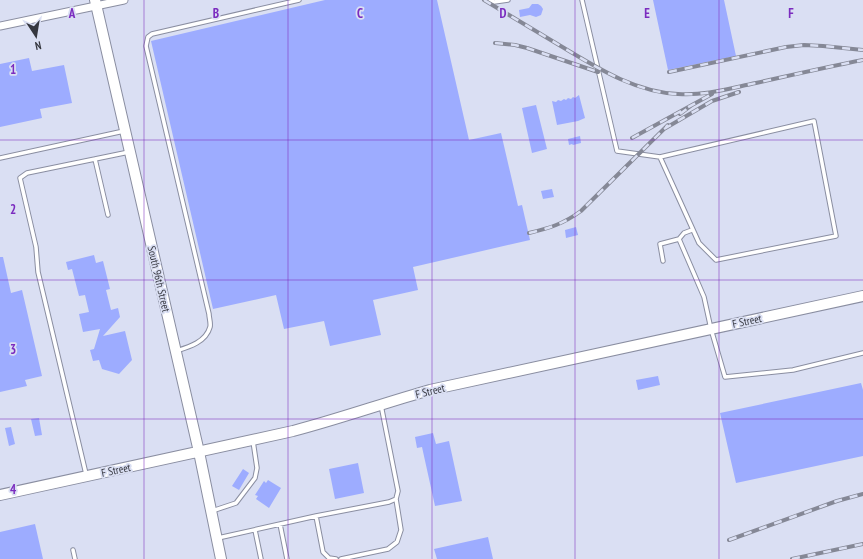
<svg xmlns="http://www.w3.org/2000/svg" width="863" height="559" font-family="'PT Sans Narrow',sans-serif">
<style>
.building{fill:#9dacff}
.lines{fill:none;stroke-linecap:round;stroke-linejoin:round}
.lane-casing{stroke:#8a8ea1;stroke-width:5.5}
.street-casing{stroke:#8a8ea1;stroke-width:9}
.secondary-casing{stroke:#8a8ea1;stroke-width:12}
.lane{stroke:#fff;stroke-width:3.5}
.street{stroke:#fff;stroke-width:7}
.secondary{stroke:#fff;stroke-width:10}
.rail-casing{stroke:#858896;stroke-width:4}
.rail{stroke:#dadff3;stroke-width:2.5;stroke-dasharray:8;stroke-linecap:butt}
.grid{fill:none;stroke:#7b2cbf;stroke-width:1;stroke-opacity:0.55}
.labels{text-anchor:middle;stroke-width:3.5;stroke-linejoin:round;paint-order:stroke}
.street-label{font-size:11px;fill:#35373f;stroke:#dadff3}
.grid-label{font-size:13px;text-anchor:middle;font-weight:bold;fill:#7b2cbf;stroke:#dadff3;stroke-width:3.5;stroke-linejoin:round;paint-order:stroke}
</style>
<rect width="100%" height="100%" fill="#dadff3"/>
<path class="building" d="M325,0H437L469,140L501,133L518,206L522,205L530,240L413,267L418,290L373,300L381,335L330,346L324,321L284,329L276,295L213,309L151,41Z
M653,0H724L736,56L668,70Z
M532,4H538L541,6L543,9L541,15L536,17L530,15L520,17L519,10L529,8Z
M29,58L32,71L64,65L72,103L40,109L42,118L0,127V64Z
M579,95L585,118L578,121L557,125L552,101L556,102L558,100L561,101L564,99L566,100L568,98L571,99L573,97L575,98Z
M536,105L547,149L532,153L522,108Z
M580,136L581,143L573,145L572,144L569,145L568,139Z
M552,189L554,197L543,199L541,191Z
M576,227L578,235L566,238L565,230Z
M94,255L96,263L103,261L110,289L106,290L111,310L118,308L120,317L103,336L125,331L132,360L119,374L102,369L99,360L93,361L90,350L94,349L100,329L83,332L79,314L89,312L85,295L79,296L72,269L68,270L66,262Z
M0,257H3L11,293L22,290L42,376L25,380L27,386L0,392Z
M658,376L660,385L638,390L636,380Z
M861,383L863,390V456L736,483L720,413Z
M39,418L42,435L35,436L31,419Z
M11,427L15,444L9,446L5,428Z
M433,433L436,444L449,441L462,501L435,506L422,447L417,448L415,437Z
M358,463L364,493L335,499L329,469Z
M243,469L249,473L239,490L232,486Z
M268,480L281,488L269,508L256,499L258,496L255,495L264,481L266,483Z
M35,524L43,559H0V532Z
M488,537L493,559H437L434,549Z"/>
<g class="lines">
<defs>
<path id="lane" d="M490,0L494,2L508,0
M582,0L617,151L660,157L814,121L836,236L716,260L699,243L660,157
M0,158L124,131
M95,159L108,215
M679,239L704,297L711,329L725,377L793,370L863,353
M663,261L660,244L679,239L684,233L692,230
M176,351C189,347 206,342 210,327C211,323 209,318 209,314L146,46L148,37L152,34L299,0
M86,474L38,272L36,247L20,178L27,173L129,152
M212,511L236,503L255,478L257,468L253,441
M316,516L323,552L329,558L336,559
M280,524L287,559
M255,530L261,559
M218,538L316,516L389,502L396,499L398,491L381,405
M73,550L75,559
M341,559L388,549L397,542L401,530L396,499"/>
<path id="street" d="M0,26L124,0"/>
<path id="secondary" d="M95,0L199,452L221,559
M0,495L293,431C339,419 384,403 430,390L863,296"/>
</defs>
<use href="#lane" class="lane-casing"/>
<use href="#street" class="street-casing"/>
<use href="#secondary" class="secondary-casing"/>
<use href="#lane" class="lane"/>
<use href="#street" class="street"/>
<use href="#secondary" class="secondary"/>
<defs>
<path id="rail" d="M484,0C509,15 534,30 559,45C596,67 634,92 678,94C705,96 731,88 756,83C792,75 827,67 863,60
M495,43L515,45L527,48L598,72
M669,72L786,47L804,45L823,46L863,50
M680,114L692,105
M664,129L712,101L739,92
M632,138L712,94
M529,233C550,228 563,224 581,211L668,125
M729,540L837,501L863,494
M792,559L863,544"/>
</defs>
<use href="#rail" class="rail-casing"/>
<use href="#rail" class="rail"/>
</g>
<path class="grid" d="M144,0V559M288,0V559M432,0V559M575,0V559M719,0V559M0,140H863M0,280H863M0,419H863"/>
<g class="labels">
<g class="street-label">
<text transform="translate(159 279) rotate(77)" y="4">South 96th Street</text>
<text transform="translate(747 321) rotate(-12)" y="4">F Street</text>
<text transform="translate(430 391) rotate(-14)" y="4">F Street</text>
<text transform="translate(116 470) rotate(-12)" y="4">F Street</text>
</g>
</g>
<g class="grid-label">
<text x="72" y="18">A</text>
<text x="216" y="18">B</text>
<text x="360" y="18">C</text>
<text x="503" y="18">D</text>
<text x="647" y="18">E</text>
<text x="791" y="18">F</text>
<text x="13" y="74">1</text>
<text x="13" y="214">2</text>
<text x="13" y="354">3</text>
<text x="13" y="494">4</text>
</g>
<g transform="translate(36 36) rotate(168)" stroke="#dadff3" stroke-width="3" paint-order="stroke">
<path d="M0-3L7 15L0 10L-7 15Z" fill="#35373f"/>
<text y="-6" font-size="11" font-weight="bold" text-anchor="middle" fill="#35373f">N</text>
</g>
</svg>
